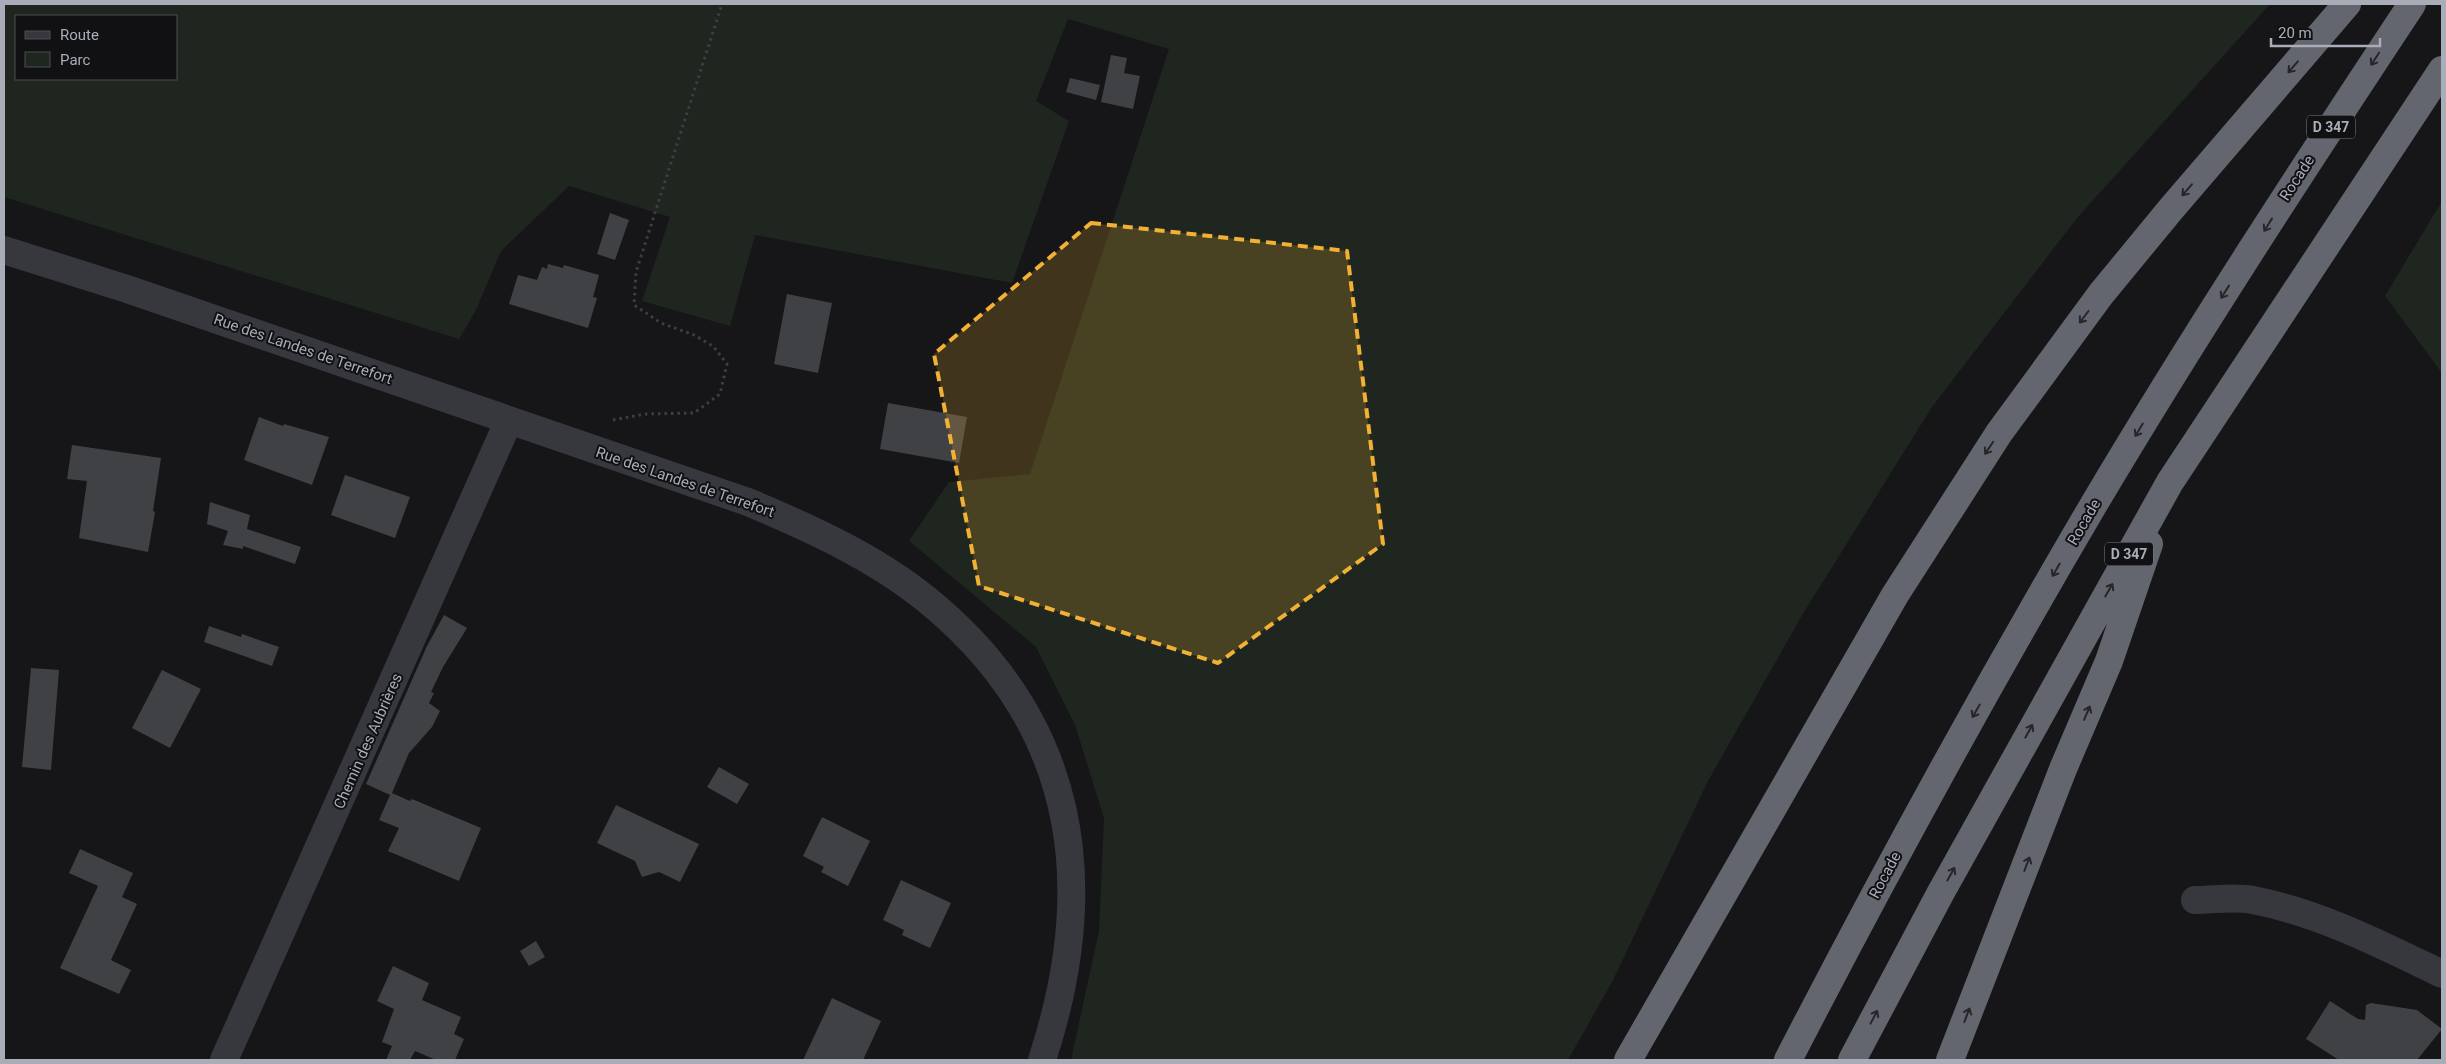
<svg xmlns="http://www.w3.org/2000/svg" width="2446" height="1064" font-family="Roboto,sans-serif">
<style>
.green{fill:#1e261f;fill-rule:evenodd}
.building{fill:#404145}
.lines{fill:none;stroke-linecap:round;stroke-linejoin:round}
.path{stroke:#3d3f44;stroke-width:3;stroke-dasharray:2.5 4;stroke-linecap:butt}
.minor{stroke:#37383d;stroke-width:28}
.highway{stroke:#63666e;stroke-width:28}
.oneway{stroke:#26262a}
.marked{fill:#f2b134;fill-opacity:0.2;stroke:#f2b134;stroke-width:4;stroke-dasharray:10 6;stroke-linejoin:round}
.labels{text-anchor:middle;stroke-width:4;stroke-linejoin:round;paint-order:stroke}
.shield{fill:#111113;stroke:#7b7e86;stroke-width:1}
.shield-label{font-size:14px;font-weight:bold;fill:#a8adb8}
.street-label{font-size:15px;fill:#a8adb8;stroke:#111113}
</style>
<rect width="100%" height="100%" fill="#161618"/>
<path class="green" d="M4,4H2270L2077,218L1932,407L1804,612L1708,781L1612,982L1568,1060H1071L1099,931L1104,818L1075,725L1036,647L909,541L949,482L1030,474L1169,49L1068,19L1036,101L1069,121L1012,283L755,235L730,326L642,301L670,217L569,186L501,251L476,310L459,339L4,197ZM16,16H176V79H16Z
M2442,201V373L2385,296Z"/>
<path class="building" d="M1111,55L1127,58L1124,73L1140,76L1133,109L1101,102Z
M1070,78L1100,85L1096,100L1066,92Z
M610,213L629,220L615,260L597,254Z
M548,264L563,268L564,265L599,275L593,297L597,298L588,328L509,304L518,275L537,280L542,267L547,269Z
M787,294L832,303L818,373L774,364Z
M888,403L967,417L959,463L880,449Z
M259,417L283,426L284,424L329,437L312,485L244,460Z
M72,445L161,458L153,511L155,512L148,552L79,538L87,481L67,479Z
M345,475L410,497L395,538L331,515Z
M210,502L250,515L247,529L301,547L295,564L243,546V549L223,545L228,531L207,524Z
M444,615L467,628L443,667L431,692L434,693L429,703L440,711L432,727L409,753L392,793L410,801L412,799L481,828L459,881L388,851L399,828L379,820L390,795L366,784L427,646Z
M209,626L241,637L242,634L279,647L272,666L204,642Z
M31,668L59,670L51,770L22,767Z
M162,670L201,689L170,748L132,728Z
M719,767L749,784L737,804L707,787Z
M616,805L699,844L680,882L659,872L642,877L635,861L597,843Z
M822,817L870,841L848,886L821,872L824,867L803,856Z
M80,849L133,873L122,897L137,904L111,960L131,970L119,994L60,968L98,886L69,873Z
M901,880L951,903L930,948L902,935L904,930L883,920Z
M536,941L545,957L529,966L520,951Z
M393,966L429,983L422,1000L461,1017L454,1034L464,1039L455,1060H436L415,1051L410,1060H386L392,1046L382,1042L394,1009L377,1001Z
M832,998L881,1021L863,1060H803Z
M2330,1001L2358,1019L2365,1020L2366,1005L2371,1003L2417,1010L2442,1029L2417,1060H2339L2306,1039Z"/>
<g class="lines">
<path class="path" d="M613,420L645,414L694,413L720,394L727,364L713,346L694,335L661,323L634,305L636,272L722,4"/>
<path class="minor" d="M4,250L127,289L748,502C810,528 874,557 926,599C1077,721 1100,883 1042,1060
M2195,900C2214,900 2235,896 2253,900C2320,913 2382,945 2442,974
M224,1060L509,420"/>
<path class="highway" d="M1628,1060L1895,595L1999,433L2101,294L2171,209L2347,4
M1788,1060C1885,872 1987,686 2094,504C2195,334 2303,169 2412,4
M1852,1060L1940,894L2170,482L2442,70
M1950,1060L2063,769L2109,661L2149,544"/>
</g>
<defs><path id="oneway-shaft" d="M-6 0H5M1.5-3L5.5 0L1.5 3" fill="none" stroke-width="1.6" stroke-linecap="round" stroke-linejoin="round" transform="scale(1.25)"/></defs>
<g class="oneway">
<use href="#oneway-shaft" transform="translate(2375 59) rotate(123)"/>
<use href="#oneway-shaft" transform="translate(2293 67) rotate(131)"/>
<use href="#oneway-shaft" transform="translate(2187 190) rotate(131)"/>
<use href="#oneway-shaft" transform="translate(2268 225) rotate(122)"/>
<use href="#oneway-shaft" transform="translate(2225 292) rotate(122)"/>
<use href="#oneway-shaft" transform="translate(2084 317) rotate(127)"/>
<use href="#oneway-shaft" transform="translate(2139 430) rotate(121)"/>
<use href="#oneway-shaft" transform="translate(1989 448) rotate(124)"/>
<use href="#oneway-shaft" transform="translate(2056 570) rotate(120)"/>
<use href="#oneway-shaft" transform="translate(2109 590) rotate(-60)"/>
<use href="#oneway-shaft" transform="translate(1976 711) rotate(120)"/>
<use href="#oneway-shaft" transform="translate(2087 713) rotate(-67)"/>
<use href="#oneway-shaft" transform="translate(2029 731) rotate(-61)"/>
<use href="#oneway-shaft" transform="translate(2027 864) rotate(-69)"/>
<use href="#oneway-shaft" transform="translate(1951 874) rotate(-61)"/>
<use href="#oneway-shaft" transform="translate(1967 1015) rotate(-69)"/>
<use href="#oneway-shaft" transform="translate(1874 1017) rotate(-62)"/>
</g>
<path class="marked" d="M1091,223L1347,251L1383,544L1218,663L979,586L934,354Z"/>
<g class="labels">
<g class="shield">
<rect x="2307" y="115.5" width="48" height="23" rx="4"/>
<rect x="2105" y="542.5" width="48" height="23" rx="4"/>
</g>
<g class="shield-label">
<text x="2331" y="132">D 347</text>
<text x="2129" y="559">D 347</text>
</g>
<g class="street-label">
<text transform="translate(2297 178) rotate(-57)" y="5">Rocade</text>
<text transform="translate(303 349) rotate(19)" y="5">Rue des Landes de Terrefort</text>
<text transform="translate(685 482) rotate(19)" y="5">Rue des Landes de Terrefort</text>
<text transform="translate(2084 522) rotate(-60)" y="5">Rocade</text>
<text transform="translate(368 741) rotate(-66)" y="5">Chemin des Aubrières</text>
<text transform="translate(1885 875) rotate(-62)" y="5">Rocade</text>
</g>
</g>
<rect width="2446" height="1064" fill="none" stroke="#a8adb8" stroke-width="10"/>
<rect x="15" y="15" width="162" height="65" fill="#111113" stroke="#4d4f55"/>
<rect x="25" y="31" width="25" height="8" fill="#37383d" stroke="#4d4f55"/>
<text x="60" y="40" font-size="15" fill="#a8adb8">Route</text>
<rect x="25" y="52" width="25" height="15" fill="#1e261f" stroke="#4d4f55"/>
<text x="60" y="65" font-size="15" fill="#a8adb8">Parc</text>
<path d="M2271 38v8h109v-8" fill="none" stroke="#a8adb8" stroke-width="2.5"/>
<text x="2278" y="38" font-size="15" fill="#a8adb8" stroke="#111113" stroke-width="4" paint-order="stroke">20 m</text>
</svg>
